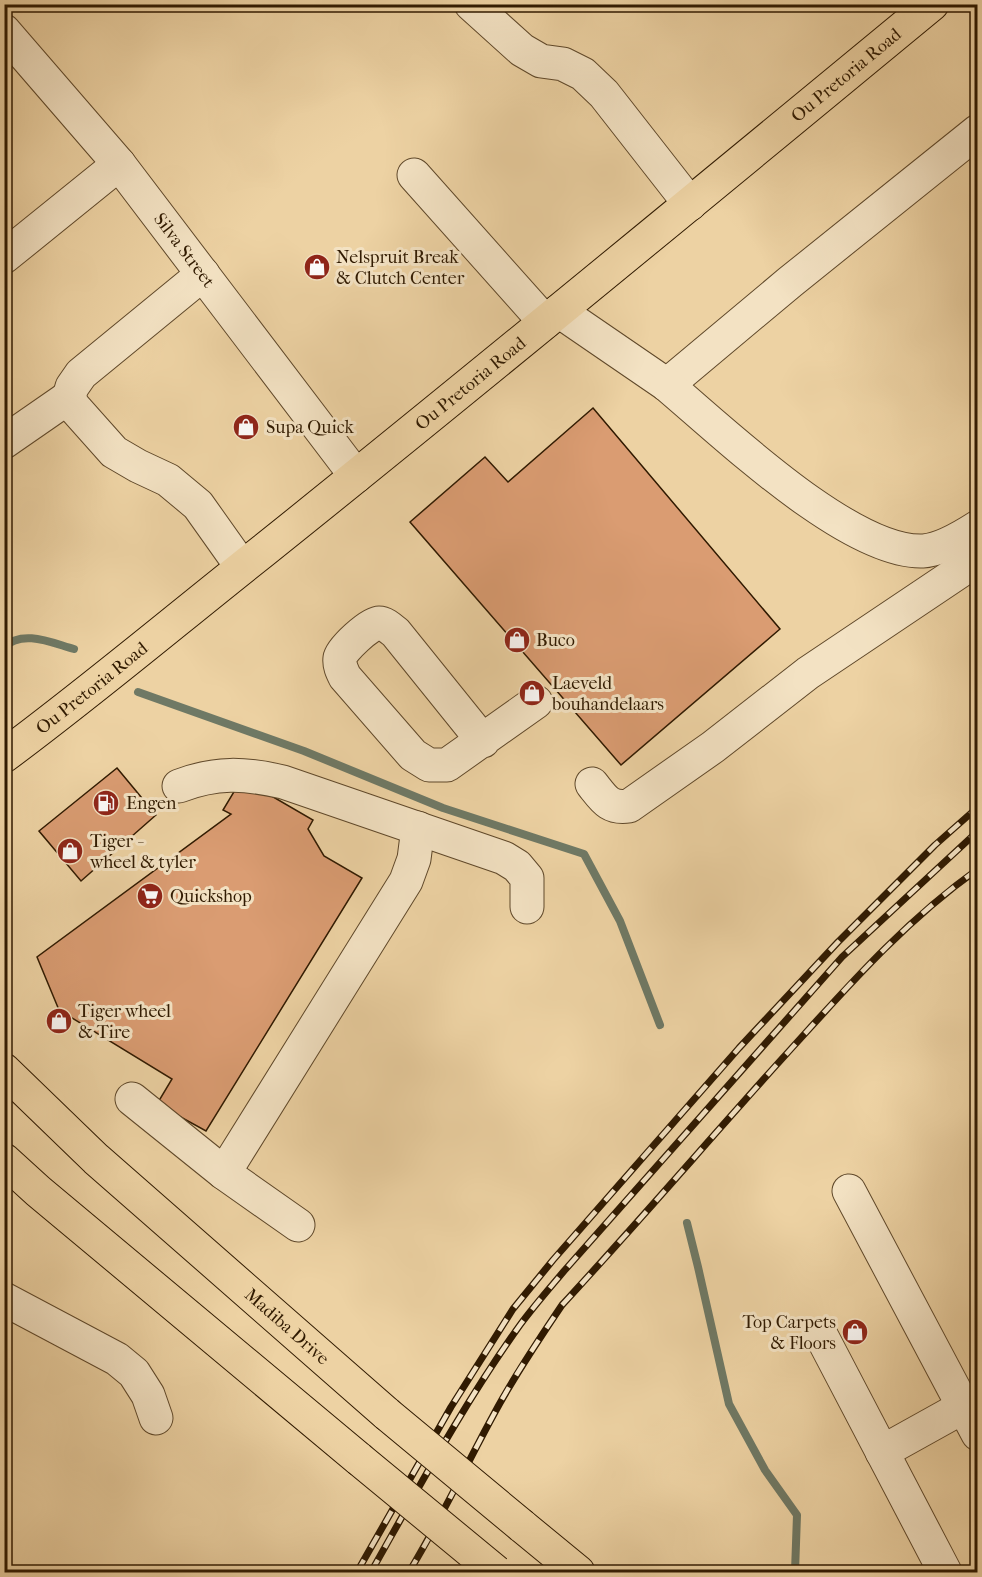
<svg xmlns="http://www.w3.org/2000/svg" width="982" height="1577" font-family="'IM FELL French Canon',serif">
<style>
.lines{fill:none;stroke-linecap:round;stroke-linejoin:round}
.stream{stroke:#6f7965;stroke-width:8}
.building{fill:#da9c72;stroke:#301a01;stroke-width:1.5}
.minor-casing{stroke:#5f482a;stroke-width:35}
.major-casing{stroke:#301a01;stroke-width:35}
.minor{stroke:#f3e2c3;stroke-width:33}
.major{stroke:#edd2a3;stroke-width:33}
.rail-casing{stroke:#301a01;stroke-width:7}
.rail{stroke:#f3e2c3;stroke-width:4.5;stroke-dasharray:14;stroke-linecap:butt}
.major-bridge-casing{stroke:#301a01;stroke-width:35;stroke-linecap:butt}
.major-bridge{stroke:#edd2a3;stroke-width:33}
.labels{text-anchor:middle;stroke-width:6;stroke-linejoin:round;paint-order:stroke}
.street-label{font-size:18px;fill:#301a01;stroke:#f3e2c3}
.poi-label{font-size:18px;fill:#301a01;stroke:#f3e2c3;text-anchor:start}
</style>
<rect width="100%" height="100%" fill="#edd2a3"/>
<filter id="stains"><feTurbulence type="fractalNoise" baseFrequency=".00333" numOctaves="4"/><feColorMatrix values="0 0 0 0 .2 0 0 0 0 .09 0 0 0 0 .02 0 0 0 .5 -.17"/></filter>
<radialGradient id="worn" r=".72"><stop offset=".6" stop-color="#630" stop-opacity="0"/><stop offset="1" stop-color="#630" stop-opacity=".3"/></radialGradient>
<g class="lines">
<path class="stream" d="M4,647C23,629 52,643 74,649
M138,692L304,751L443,808L584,854L620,921L660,1025
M687,1223L698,1267L729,1404L765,1470L797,1515L795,1572"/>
</g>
<path class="building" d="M593,408L780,629L621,765L410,522L485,457L508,482Z
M117,768L156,815L81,881L39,831Z
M238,785L263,791L313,820L308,829L324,856L362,878L206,1131L157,1104L172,1079L59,1010L37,957L231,814L223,810Z"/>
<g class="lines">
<defs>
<g id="minor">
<path d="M471,4L522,50L541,61L563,64L583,74L604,94L690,204"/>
<path id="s1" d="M4,31L119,164L356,476"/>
<path d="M414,175L545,322"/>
<path d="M4,257L119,164"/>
<path d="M203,274L81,374L72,387L69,397L73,406L114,452L138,466L168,480L198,505L242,567"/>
<path d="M559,311L667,385L790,282L978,131"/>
<path d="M667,385C723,432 850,554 923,551C940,550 964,536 978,527"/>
<path d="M4,442L69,397"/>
<path d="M483,741L396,633C391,629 385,623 379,623C370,623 341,650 340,658C339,665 342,671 345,677L413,755L429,765H447L536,702"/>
<path d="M592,784C604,799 609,809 629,806L713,747L808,673L969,565L978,564"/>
<path d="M179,786C216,772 244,773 283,782L504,858L517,866L527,878V907"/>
<path d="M132,1099L224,1173L298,1225"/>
<path d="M224,1173L406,881L414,859L418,828"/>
<path d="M849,1191L978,1434"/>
<path d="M4,1299L117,1359L134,1373L148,1395L156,1418"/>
<path d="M821,1335L945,1572"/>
<path d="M882,1452L963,1407"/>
</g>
<g id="major">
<path id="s2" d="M4,756C93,690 177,619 263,551C488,371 710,187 932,4"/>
<path id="s3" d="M4,1070L96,1159L387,1414"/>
<path d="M4,1160L38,1191L359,1459"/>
<path d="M522,1526L578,1572"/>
</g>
</defs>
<use href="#minor" class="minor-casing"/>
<use href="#major" class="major-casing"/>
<use href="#minor" class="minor"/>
<use href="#major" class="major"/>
<defs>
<path id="rail" d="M357,1572L451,1407L513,1309L553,1260L739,1048L838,942L935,845L978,807
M371,1572C418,1489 464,1403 520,1325C534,1306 549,1289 564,1271L842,957L978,831
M409,1572C440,1521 465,1467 494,1414C514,1376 538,1341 562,1305C636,1225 707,1142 780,1061C843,992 901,924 978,869"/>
</defs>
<use href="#rail" class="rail-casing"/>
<use href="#rail" class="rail"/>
<defs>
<path id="major-bridge" d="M387,1414L522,1526
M359,1459L496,1572"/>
</defs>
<use href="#major-bridge" class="major-bridge-casing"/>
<use href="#major-bridge" class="major-bridge"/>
</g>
<defs>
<symbol id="shop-disc" viewBox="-11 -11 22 22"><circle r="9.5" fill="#8f2418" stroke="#f3e2c3"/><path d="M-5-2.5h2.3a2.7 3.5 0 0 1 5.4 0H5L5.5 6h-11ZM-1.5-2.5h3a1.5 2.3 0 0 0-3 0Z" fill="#fff"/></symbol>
<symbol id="fuel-disc" viewBox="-11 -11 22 22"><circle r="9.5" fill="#8f2418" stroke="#f3e2c3"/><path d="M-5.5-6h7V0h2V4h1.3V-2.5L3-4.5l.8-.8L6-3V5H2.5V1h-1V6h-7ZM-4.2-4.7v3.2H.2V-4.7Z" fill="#fff"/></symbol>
<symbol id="supermarket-disc" viewBox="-11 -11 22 22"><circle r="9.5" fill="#8f2418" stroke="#f3e2c3"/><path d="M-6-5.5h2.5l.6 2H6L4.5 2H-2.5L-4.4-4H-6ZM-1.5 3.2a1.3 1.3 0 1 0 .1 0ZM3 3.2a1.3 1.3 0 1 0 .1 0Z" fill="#fff"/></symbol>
</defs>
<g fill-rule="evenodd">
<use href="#shop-disc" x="302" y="252" width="30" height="30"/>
<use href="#shop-disc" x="231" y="412" width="30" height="30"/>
<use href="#shop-disc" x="502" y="625" width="30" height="30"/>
<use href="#shop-disc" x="517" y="678" width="30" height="30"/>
<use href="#fuel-disc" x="91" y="788" width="30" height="30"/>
<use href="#shop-disc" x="55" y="836" width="30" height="30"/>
<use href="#supermarket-disc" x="135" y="881" width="30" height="30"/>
<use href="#shop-disc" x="44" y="1006" width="30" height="30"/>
<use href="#shop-disc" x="840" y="1317" width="30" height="30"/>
</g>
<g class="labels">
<g class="street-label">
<text dy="6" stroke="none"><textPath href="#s2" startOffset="1083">Ou Pretoria Road</textPath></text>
<text dy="6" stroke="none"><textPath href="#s1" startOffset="284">Silva Street</textPath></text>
<text dy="6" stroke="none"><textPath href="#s2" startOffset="597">Ou Pretoria Road</textPath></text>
<text dy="6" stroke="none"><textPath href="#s2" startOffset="111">Ou Pretoria Road</textPath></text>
<text dy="6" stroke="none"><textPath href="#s3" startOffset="382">Madiba Drive</textPath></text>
</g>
<g class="poi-label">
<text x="336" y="263">Nelspruit Break<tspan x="336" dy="21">&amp; Clutch Center</tspan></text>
<text x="266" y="433">Supa Quick</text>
<text x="536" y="646">Buco</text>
<text x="552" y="689">Laeveld<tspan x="552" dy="21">bouhandelaars</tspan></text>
<text x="126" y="809">Engen</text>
<text x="90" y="847">Tiger -<tspan x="90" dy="21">wheel &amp; tyler</tspan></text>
<text x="170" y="902">Quickshop</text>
<text x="78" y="1017">Tiger wheel<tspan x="78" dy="21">&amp; Tire</tspan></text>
<text x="836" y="1328" text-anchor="end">Top Carpets<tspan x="836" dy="21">&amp; Floors</tspan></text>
</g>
</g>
<rect width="982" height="1577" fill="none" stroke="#edd2a3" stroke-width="24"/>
<rect x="6" y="6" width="970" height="1565" fill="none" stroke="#301a01" stroke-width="3"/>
<rect x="12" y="12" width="958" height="1553" fill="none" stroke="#301a01" stroke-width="1.5"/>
<rect width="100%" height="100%" filter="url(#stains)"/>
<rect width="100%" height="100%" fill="url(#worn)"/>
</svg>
